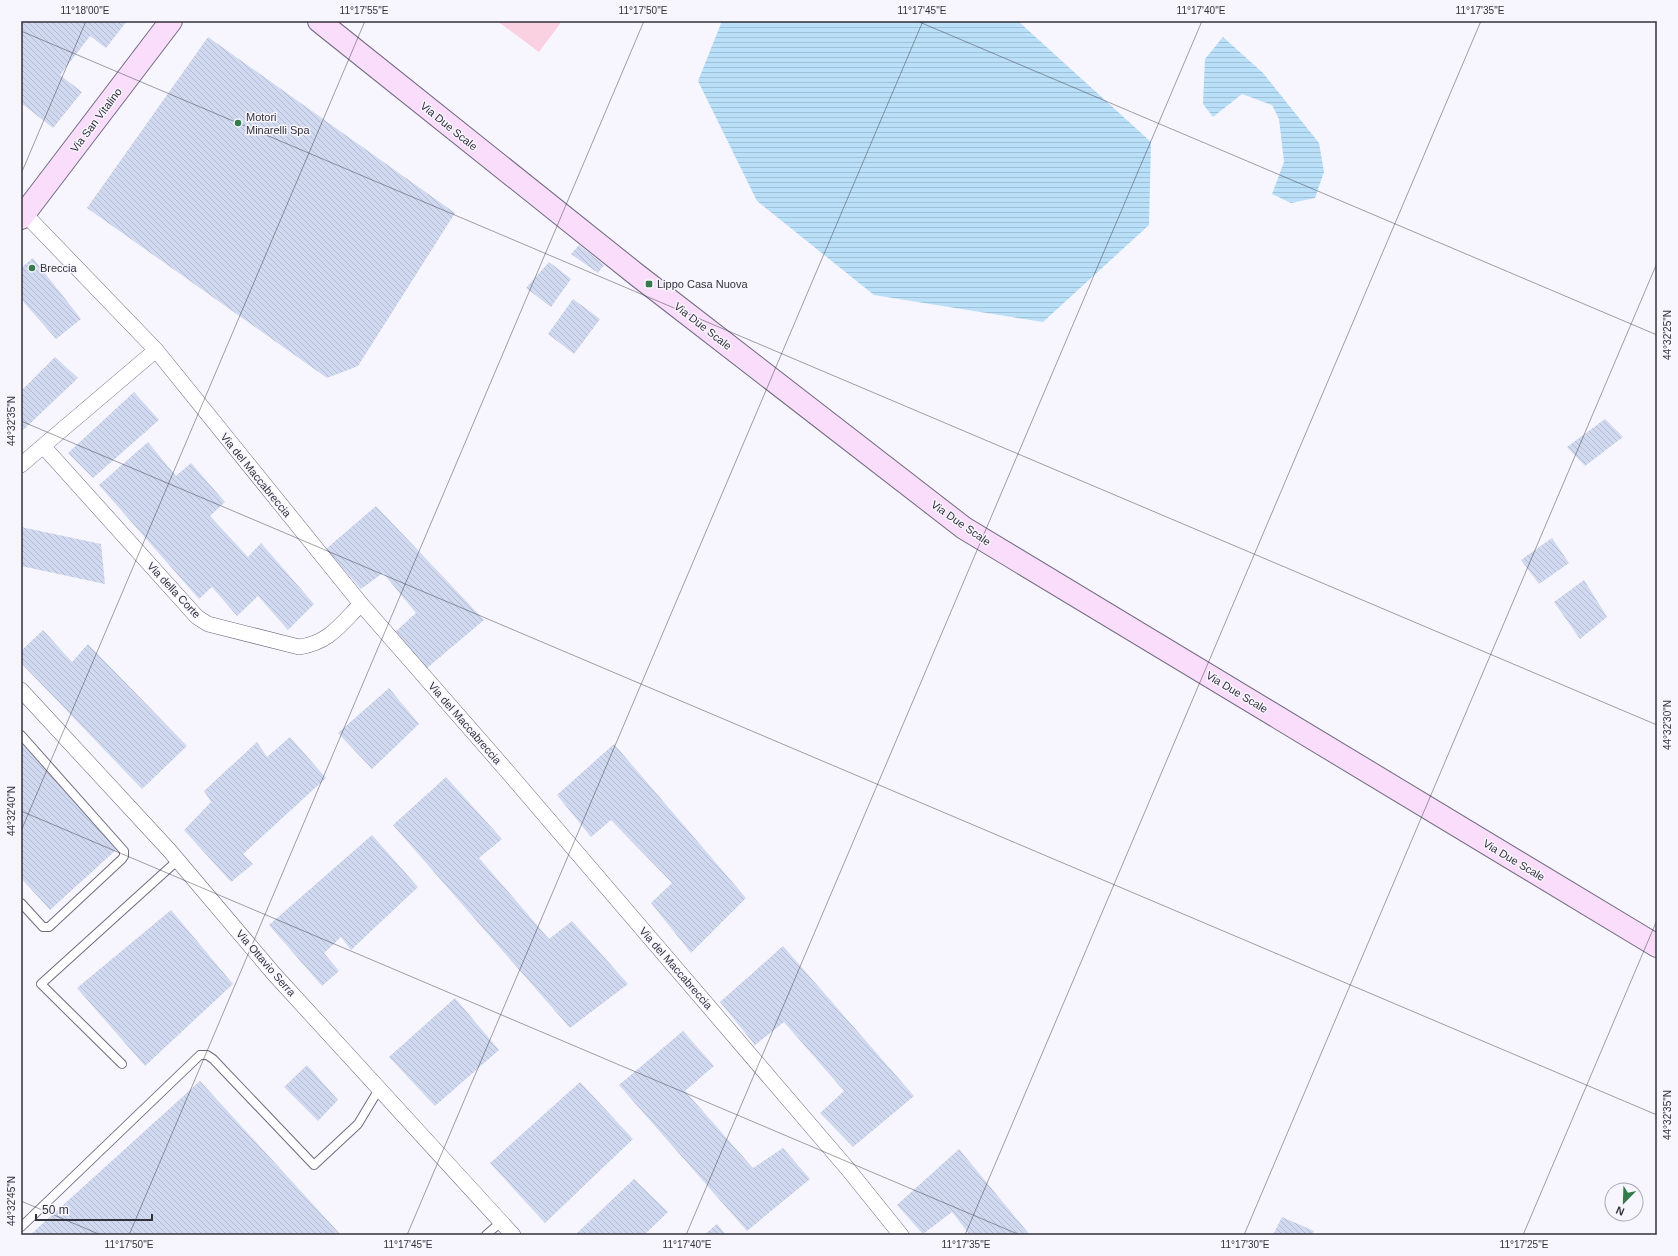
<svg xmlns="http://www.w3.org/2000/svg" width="1678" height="1256" font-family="Arial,sans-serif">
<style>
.green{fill:#fad1e0}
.water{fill:url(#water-rules)}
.building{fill:url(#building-back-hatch)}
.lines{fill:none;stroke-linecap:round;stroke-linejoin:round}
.lane-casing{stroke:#706b80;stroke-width:10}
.street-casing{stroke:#706b80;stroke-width:16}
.secondary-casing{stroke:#706b80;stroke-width:24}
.lane{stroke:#fff;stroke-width:8}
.street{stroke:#fff;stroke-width:15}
.secondary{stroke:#f9ddfa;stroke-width:22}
.ticks{fill:none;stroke:#33313a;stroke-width:1;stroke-opacity:0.45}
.poi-dot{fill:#337c49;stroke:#f7f5fe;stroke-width:1.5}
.labels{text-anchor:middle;stroke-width:3;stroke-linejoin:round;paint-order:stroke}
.poi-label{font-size:11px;fill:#33313a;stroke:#f7f5fe;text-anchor:start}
.street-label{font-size:11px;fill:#33313a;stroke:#f7f5fe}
.neatline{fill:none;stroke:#33313a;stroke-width:1.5}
.ticks-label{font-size:10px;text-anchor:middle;fill:#33313a}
</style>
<defs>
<pattern id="water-rules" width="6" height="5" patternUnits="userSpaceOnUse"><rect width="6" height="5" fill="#badff9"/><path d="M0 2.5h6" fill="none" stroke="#a0c0d6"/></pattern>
<pattern id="building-back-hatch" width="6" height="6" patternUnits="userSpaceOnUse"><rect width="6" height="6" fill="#d0d9f0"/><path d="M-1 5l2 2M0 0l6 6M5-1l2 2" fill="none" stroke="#b3bbcf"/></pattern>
</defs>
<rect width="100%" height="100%" fill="#f7f5fe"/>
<path class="green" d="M497,21H562L539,52Z"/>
<path class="water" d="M722,21H1018L1151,142L1149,225L1043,322L874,295L757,201L698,81Z
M1223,37L1263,73L1319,143L1324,172L1315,198L1291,203L1272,194L1284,162L1279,119L1272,105L1242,94L1213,117L1203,104L1205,59Z"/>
<path class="building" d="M21,21H127L106,48L90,36L60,75L82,92L53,128L21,103Z
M208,37L455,213L358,366L327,378L87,208Z
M579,245L604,265L598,273L571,254Z
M33,258L81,319L56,339L21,299V268Z
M549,262L571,279L551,307L526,288Z
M573,299L600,319L574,354L548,334Z
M55,357L78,378L21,432V391Z
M134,392L159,420L93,478L68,453Z
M1605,419L1623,437L1585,466L1567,447Z
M148,442L176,476L191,463L225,502L210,516L248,557L261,543L314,604L288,630L258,596L237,616L212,587L199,599L99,485Z
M376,506L484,620L427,668L395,632L416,613L383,573L361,589L326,549Z
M21,527L101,544L105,584L21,566Z
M1552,538L1569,563L1539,584L1521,560Z
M1584,580L1607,617L1580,639L1554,602Z
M43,630L72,662L88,644L187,746L142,789L21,663V651Z
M389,688L419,724L372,769L338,733Z
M290,737L326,778L243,854L253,864L231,882L184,830L211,802L204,791L257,742L267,757Z
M21,743L117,849L50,910L21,878Z
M614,744L746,898L691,953L651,903L672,883L611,820L591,837L557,795Z
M446,777L502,839L479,858L549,939L572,921L628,984L570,1028L393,825Z
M372,835L418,887L351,950L341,937L324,953L339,971L322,986L269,925Z
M171,910L233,984L145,1066L77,988Z
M783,946L914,1096L853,1147L820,1113L844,1091L784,1022L755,1045L720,1002Z
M455,998L499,1050L435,1106L389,1057Z
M683,1031L714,1066L685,1091L753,1168L783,1148L810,1179L747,1231L619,1085Z
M307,1065L338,1100L318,1121L284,1087Z
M200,1081L341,1235H30Z
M580,1082L633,1139L545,1223L490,1163Z
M959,1149L1030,1235H970L952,1212L923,1234L897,1205Z
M634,1179L668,1212L644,1235H575Z
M1282,1217L1314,1231L1312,1235H1273Z
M717,1224L726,1235H704Z"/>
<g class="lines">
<defs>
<path id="lane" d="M21,735L124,851V856L122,859L49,927H43L21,903
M122,1064L41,984L178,860
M21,1227L200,1055H207L213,1059L314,1165L358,1124L379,1089
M486,1235L501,1222"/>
<path id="street" d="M21,210L156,350L361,604L507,771L847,1168L901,1235
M43,446L156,350
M21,465L43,446L197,617L208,624L299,647C329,643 341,624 361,604
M21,690L169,850L274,974L513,1235"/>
<path id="secondary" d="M319,21L637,275L964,528L1657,946
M21,218L171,21"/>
</defs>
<use href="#lane" class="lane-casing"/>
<use href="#street" class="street-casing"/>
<use href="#secondary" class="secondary-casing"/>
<use href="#lane" class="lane"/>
<use href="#street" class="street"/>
<use href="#secondary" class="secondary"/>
</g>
<path class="ticks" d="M917,21L1657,335M21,31L1657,725M21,174L86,21M21,421L1657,1115M21,811L1020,1235M21,831L365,21M21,1201L101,1235M129,1235L644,21M407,1235L923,21M686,1235L1202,21M965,1235L1481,21M1244,1235L1657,263M1523,1235L1657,920"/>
<g class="poi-dot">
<circle cx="238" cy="123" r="4"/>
<circle cx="32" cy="268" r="4"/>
<rect x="645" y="280" width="8" height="8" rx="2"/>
</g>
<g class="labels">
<g class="poi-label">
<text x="246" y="121">Motori<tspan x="246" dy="13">Minarelli Spa</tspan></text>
<text x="40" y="272">Breccia</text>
<text x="657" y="288">Lippo Casa Nuova</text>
</g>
<g class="street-label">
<text transform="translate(96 120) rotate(-53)" y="4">Via San Vitalino</text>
<text transform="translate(449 126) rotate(39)" y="4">Via Due Scale</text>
<text transform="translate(703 326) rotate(38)" y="4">Via Due Scale</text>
<text transform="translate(256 475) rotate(51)" y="4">Via del Maccabreccia</text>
<text transform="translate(961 523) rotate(35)" y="4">Via Due Scale</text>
<text transform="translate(174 590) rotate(47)" y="4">Via della Corte</text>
<text transform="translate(1237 692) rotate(31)" y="4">Via Due Scale</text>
<text transform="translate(465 723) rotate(49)" y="4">Via del Maccabreccia</text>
<text transform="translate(1514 860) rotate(31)" y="4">Via Due Scale</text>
<text transform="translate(266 963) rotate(49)" y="4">Via Ottavio Serra</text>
<text transform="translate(676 968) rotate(49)" y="4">Via del Maccabreccia</text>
</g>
</g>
<rect width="1678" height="1256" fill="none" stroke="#f7f5fe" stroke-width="44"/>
<g transform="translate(1624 1202) rotate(203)"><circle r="19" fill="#f7f5fe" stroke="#a9a7b0"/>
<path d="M0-3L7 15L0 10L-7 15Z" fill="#337c49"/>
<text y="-6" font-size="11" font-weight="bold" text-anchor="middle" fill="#33313a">N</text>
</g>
<path d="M36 1214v6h116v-6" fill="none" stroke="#33313a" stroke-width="2"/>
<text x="42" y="1214" font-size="12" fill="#33313a" stroke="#f7f5fe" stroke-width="3" paint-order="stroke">50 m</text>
<rect x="22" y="22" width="1634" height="1212" class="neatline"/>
<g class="ticks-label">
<text x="85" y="14">11°18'00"E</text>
<text x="364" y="14">11°17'55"E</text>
<text x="643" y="14">11°17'50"E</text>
<text x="922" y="14">11°17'45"E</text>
<text x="1201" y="14">11°17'40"E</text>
<text x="1480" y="14">11°17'35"E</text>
<text transform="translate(1667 335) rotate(-90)" y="4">44°32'25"N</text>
<text transform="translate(11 421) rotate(-90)" y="4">44°32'35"N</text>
<text transform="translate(1667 725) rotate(-90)" y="4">44°32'30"N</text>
<text transform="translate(11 811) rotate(-90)" y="4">44°32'40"N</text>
<text transform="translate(1667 1115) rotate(-90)" y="4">44°32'35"N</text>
<text transform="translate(11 1201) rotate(-90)" y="4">44°32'45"N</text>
<text x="129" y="1248">11°17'50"E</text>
<text x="408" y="1248">11°17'45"E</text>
<text x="687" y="1248">11°17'40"E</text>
<text x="966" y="1248">11°17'35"E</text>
<text x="1245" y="1248">11°17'30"E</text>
<text x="1524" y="1248">11°17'25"E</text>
</g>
</svg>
